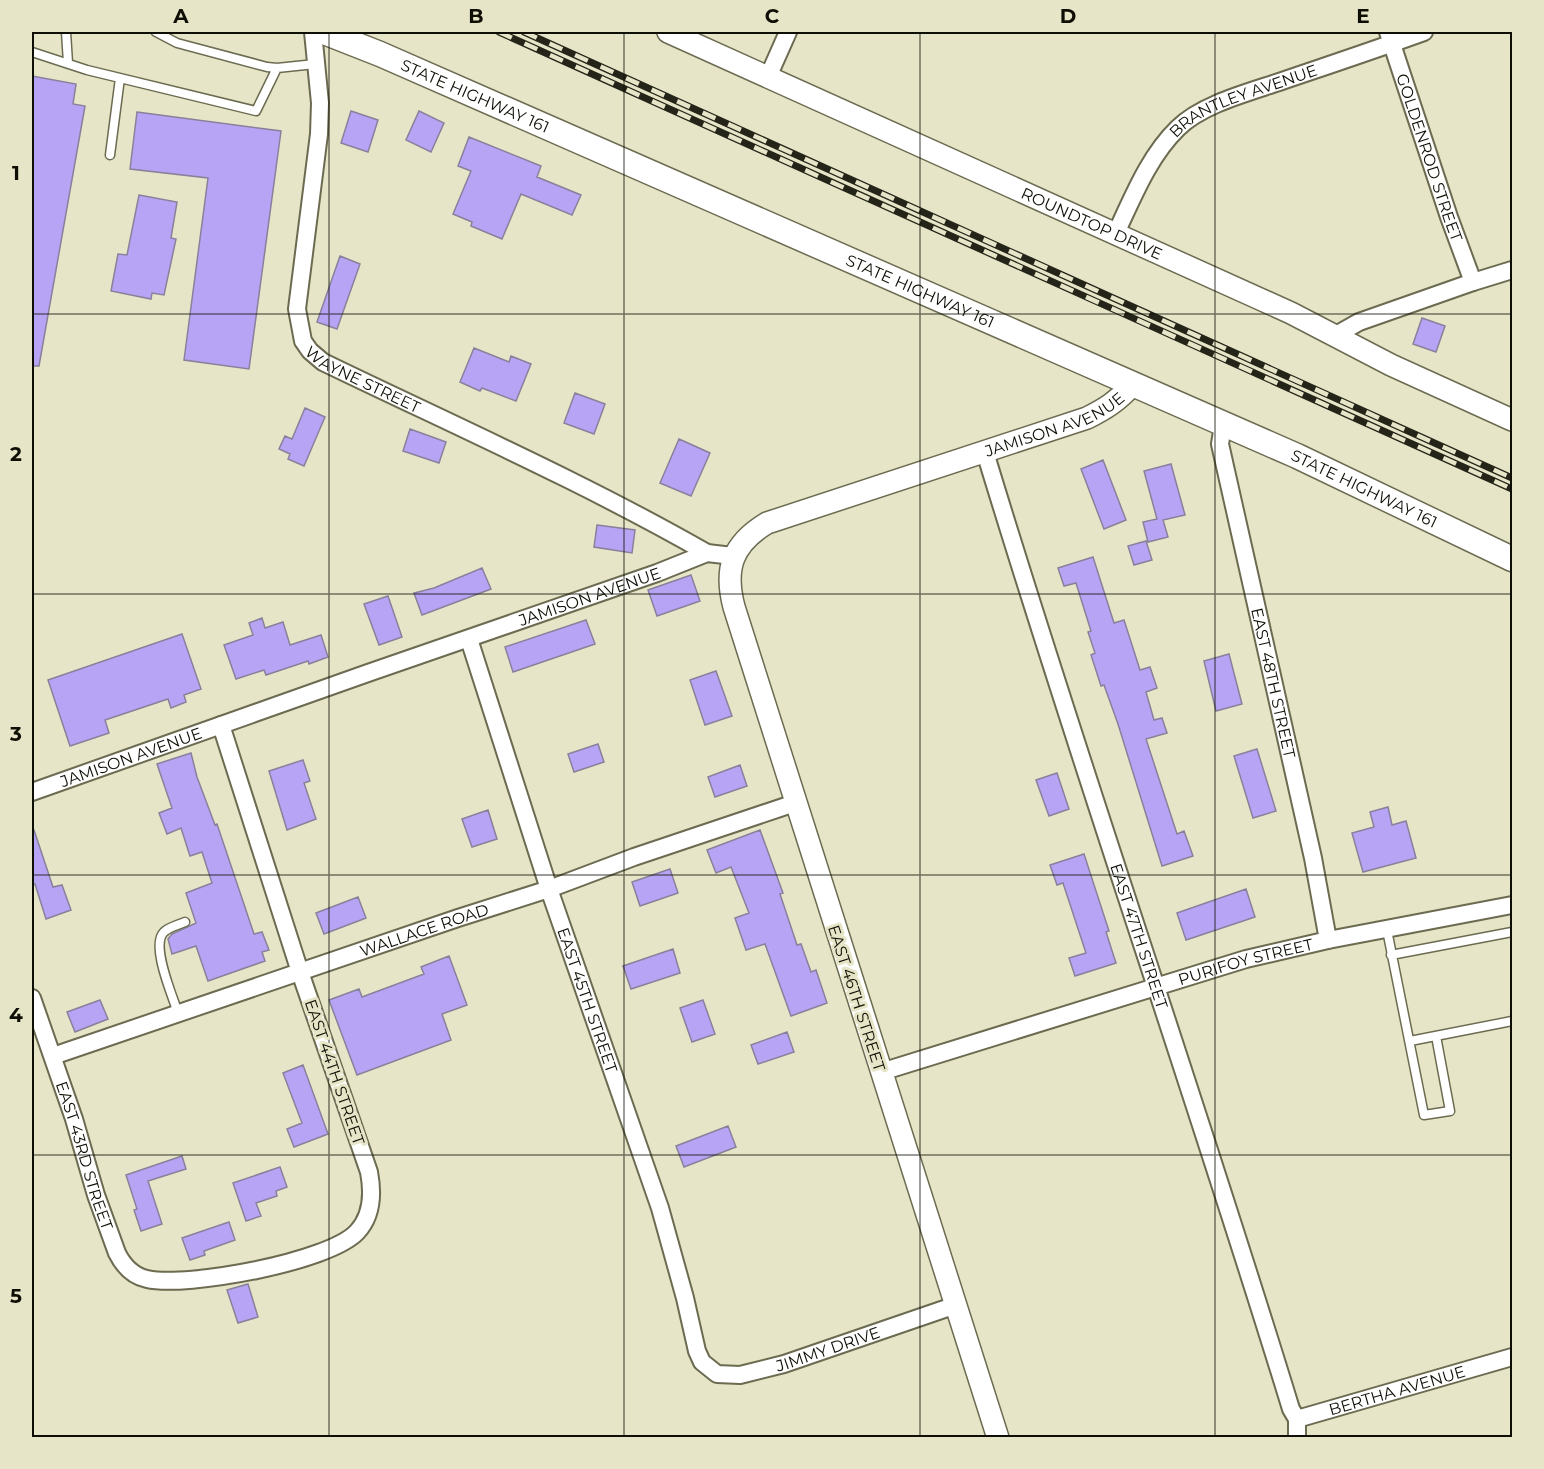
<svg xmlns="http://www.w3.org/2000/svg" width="1544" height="1469" font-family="Montserrat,sans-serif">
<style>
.building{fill:#b8a4f5;stroke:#87819b;stroke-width:1.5}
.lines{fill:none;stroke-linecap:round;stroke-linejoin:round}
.service-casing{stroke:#6c6b51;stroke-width:11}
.minor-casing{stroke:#6c6b51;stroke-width:20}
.tertiary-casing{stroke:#6c6b51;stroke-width:24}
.secondary-casing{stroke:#6c6b51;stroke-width:27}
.service{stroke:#fff;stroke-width:8}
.minor{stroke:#fff;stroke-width:16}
.tertiary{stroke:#fff;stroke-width:21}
.secondary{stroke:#fff;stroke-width:24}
.rail-casing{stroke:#252419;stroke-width:7}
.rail{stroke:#e6e5c7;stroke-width:4.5;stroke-dasharray:14;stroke-linecap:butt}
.grid{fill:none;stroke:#0f0e05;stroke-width:1.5;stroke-opacity:0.55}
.labels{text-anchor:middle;stroke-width:6;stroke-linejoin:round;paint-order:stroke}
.street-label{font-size:16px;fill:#0f0e05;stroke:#e6e5c7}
.neatline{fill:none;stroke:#0f0e05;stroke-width:2}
.grid-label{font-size:20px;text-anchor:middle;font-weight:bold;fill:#0f0e05}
</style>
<rect width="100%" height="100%" fill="#e6e5c7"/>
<path class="building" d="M32,76L76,84L73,104L85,106L39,366H32Z
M351,111L378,120L368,152L341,143Z
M419,111L444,123L431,152L406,140Z
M137,112L281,131L249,369L184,360L208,178L130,169Z
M469,137L541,166L537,177L581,195L572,215L521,194L502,239L471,226L472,222L453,214L471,171L458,166Z
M139,195L177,202L171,238L176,239L164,295L152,293L151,299L111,291L118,254L127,255Z
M340,256L360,264L337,329L317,322Z
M1422,318L1445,326L1436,352L1413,344Z
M474,348L509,362L511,356L531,364L516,401L482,388L480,391L460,382Z
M575,393L605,404L594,434L564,423Z
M305,408L325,417L304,466L288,459L290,454L279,449L285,436L292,439Z
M410,429L446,442L439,463L403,451Z
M679,439L710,453L691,496L660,483Z
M1103,460L1126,520L1104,529L1081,469Z
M1171,464L1185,515L1163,520L1168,537L1148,542L1143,522L1157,519L1144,471Z
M597,525L635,530L632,553L594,547Z
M1146,541L1152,560L1134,565L1128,546Z
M1093,557L1114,623L1124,620L1140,670L1150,667L1157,688L1146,692L1154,720L1162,718L1167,733L1146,739L1177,834L1184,831L1193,856L1162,866L1118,724L1104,685L1101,686L1091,655L1095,653L1088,632L1091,631L1076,583L1064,586L1058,568Z
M482,568L491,589L422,615L414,593L434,588Z
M691,575L700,601L657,616L648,590Z
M388,596L402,637L379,645L364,604Z
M262,618L265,628L283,622L290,645L321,635L328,657L309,664L308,661L266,675L264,670L236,679L224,645L253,635L249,623Z
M586,620L595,644L513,672L505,647Z
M182,634L201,689L184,695L186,702L171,708L168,699L105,720L109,733L70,746L48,680Z
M1229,654L1242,704L1216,711L1204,661Z
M716,671L732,716L705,725L690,680Z
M598,744L604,762L574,772L568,754Z
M1257,749L1276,811L1253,818L1234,756Z
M191,753L197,777L215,825L217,824L254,934L262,932L269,950L262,952L265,961L208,981L196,946L172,954L168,939L172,934L196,923L186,893L212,883L202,852L190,856L181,828L167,834L159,813L172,808L157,764Z
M303,760L310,781L304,783L316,819L287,830L269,771Z
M740,765L747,786L715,797L708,777Z
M1057,773L1069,809L1049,816L1036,780Z
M1388,807L1392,825L1406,821L1416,858L1363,872L1352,833L1374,827L1370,812Z
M488,810L497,839L472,847L462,819Z
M32,830H34L53,887L62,885L71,910L46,919L35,884L32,886Z
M760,830L783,893L780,894L797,945L801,944L811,972L816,970L827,1003L791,1016L765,944L746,950L735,918L749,913L731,867L716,873L707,850Z
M1084,854L1109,931L1106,932L1116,963L1075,976L1069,958L1086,953L1063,883L1057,885L1050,865Z
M670,869L678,893L640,906L632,882Z
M1246,889L1255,917L1186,940L1177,913Z
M358,897L366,918L324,934L316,913Z
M673,949L680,973L631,989L623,966Z
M449,956L467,1005L442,1014L451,1040L357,1075L329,1000L359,989L362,997L424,974L421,967Z
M100,1000L108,1019L75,1032L67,1012Z
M703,1000L715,1034L692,1042L680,1008Z
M787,1032L794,1052L758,1064L751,1045Z
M303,1065L328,1134L294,1147L287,1129L302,1123L283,1073Z
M728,1126L736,1147L684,1167L676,1146Z
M182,1156L186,1169L148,1181L162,1224L141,1231L134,1210L137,1209L126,1175Z
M280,1167L287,1187L276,1191L277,1196L256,1203L261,1216L246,1221L233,1183Z
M229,1222L235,1240L204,1251L205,1255L190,1260L182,1238Z
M248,1284L258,1317L238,1323L227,1290Z"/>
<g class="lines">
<defs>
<path id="service" d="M66,32L68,63
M156,32L177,43L267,67L277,68L315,64
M32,52L87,70L256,111L277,68
M110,155L120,78
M1387,930L1424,1115L1450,1111L1436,1036
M1391,955L1512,932
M178,1013C173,997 150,945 164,932C169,927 178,925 185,922
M1410,1041L1512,1021"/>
<g id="minor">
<path id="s1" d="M313,32L320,103L319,134L297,309L303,341L310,351L323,362C451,424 583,482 707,553"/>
<path id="s2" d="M1388,32L1449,217L1473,282"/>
<path d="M768,77L788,32"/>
<path id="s3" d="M1116,233C1133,197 1149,156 1178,128C1202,104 1250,92 1282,81C1329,65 1377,49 1424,32"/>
<path d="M1336,335L1359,322L1473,282L1512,270"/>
<path id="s4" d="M1223,425L1220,444L1313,858L1328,940"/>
<path id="s5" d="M985,452C1082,773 1193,1089 1291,1409L1297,1419V1438"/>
<path id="s6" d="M469,639L549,889L660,1208L685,1298L697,1351L702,1362L717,1374L740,1375L784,1364L956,1305"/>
<path id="s7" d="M32,792L368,673L657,573L707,553L733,556"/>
<path id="s8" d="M32,998L74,1119L96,1195L117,1253C123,1265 133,1276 147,1279C186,1288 329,1262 357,1232C373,1215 373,1193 369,1172L300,972L221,725"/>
<path id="s9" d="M53,1056L458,918L549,889L634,857L795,803"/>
<path id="s10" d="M881,1072L1246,959L1328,940L1512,905"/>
<path id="s11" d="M1297,1419L1512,1357"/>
</g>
<g id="tertiary">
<path id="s12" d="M668,32L1291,313L1391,365L1512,420"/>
<path id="s13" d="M998,1438L734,607C724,569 732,544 767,523L1087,418C1105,409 1118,401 1132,385"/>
</g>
<g id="secondary">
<path id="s14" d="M324,32L380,54L1297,456L1512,559"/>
</g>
</defs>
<use href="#service" class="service-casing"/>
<use href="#minor" class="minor-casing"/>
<use href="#tertiary" class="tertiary-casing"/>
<use href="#secondary" class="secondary-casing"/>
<use href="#service" class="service"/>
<use href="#minor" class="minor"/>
<use href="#tertiary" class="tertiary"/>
<use href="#secondary" class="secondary"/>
<defs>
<path id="rail" d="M499,32L1512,489
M524,32L1512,478"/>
</defs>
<use href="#rail" class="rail-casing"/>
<use href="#rail" class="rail"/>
</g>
<path class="grid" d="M329,32V1438M624,32V1438M920,32V1438M1215,32V1438M32,314H1512M32,594H1512M32,875H1512M32,1155H1512"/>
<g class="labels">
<g class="street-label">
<text dy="6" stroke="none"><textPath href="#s14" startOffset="164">STATE HIGHWAY 161</textPath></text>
<text dy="6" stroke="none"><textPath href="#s3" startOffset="194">BRANTLEY AVENUE</textPath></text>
<text dy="6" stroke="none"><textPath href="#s2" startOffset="132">GOLDENROD STREET</textPath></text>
<text dy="6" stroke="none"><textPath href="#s12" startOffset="465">ROUNDTOP DRIVE</textPath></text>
<text dy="6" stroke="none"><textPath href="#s14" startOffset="650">STATE HIGHWAY 161</textPath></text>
<text dy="6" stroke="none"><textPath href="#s1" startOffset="384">WAYNE STREET</textPath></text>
<text dy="6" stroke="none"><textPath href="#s13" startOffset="1275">JAMISON AVENUE</textPath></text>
<text dy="6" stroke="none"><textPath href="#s14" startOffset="1136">STATE HIGHWAY 161</textPath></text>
<text dy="6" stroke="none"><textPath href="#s7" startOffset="591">JAMISON AVENUE</textPath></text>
<text dy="6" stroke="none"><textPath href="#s4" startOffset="264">EAST 48TH STREET</textPath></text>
<text dy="6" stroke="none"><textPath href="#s7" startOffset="105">JAMISON AVENUE</textPath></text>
<text dy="6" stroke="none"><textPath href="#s9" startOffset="392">WALLACE ROAD</textPath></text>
<text dy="6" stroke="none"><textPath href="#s5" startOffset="508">EAST 47TH STREET</textPath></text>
<text dy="6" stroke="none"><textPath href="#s10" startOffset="381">PURIFOY STREET</textPath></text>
<text transform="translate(857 998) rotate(72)" y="6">EAST 46TH STREET</text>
<text dy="6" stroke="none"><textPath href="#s6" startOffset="380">EAST 45TH STREET</textPath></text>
<text transform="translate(335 1072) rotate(71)" y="6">EAST 44TH STREET</text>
<text dy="6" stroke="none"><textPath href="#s8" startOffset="166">EAST 43RD STREET</textPath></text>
<text dy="6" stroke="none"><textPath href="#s6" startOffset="894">JIMMY DRIVE</textPath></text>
<text dy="6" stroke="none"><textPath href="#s11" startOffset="104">BERTHA AVENUE</textPath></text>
</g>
</g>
<rect width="1544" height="1469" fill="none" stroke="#e6e5c7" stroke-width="66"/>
<rect x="33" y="33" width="1478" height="1403" class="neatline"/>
<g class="grid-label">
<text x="181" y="23">A</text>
<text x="476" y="23">B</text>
<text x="772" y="23">C</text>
<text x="1068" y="23">D</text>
<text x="1363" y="23">E</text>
<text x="16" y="180">1</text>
<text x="16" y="461">2</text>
<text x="16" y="741">3</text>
<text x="16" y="1022">4</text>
<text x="16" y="1303">5</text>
</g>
</svg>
